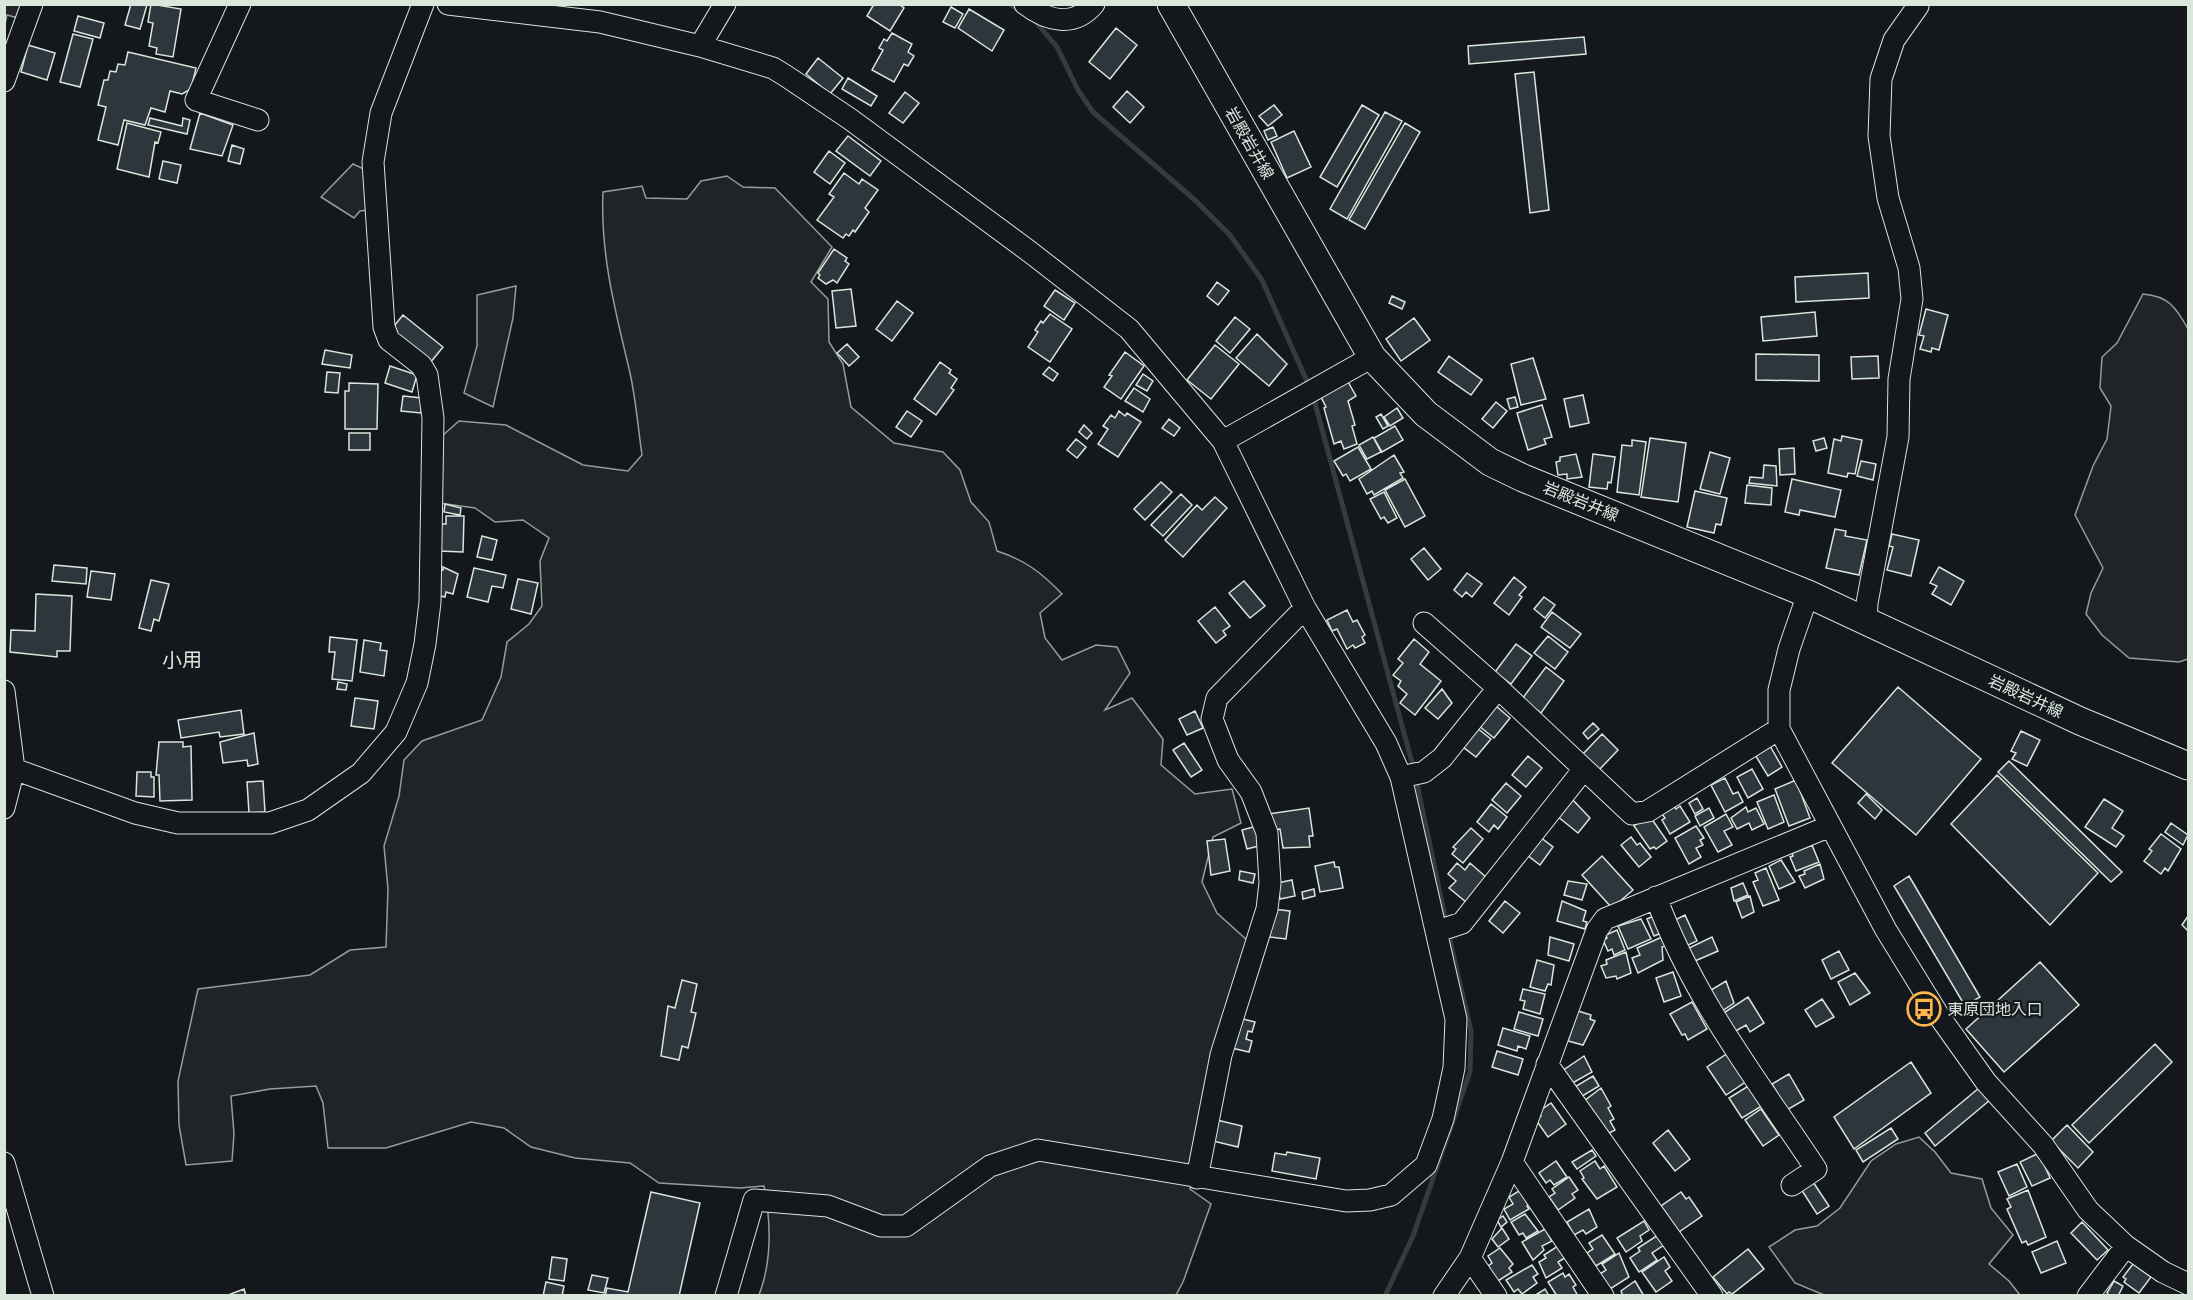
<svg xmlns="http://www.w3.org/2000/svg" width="2193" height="1300" font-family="Commissioner,'Noto Sans JP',sans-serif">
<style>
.green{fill:#202428;stroke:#939e99;stroke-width:1.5}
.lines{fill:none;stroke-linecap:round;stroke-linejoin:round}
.stream{stroke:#363b3e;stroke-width:5}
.building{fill:#2c363c;stroke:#d8e6dc;stroke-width:1.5}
.minor-casing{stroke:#d8e6dc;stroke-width:23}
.major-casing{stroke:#d8e6dc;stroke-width:29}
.minor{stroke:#14181c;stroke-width:21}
.major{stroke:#14181c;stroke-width:27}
.labels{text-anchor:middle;stroke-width:4.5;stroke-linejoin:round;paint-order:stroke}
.street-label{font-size:16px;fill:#d8e6dc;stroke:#14181c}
.poi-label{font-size:16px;fill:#d8e6dc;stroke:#14181c;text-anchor:start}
.quarter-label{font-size:20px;fill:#d8e6dc;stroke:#14181c}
</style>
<rect width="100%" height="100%" fill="#14181c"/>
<path class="green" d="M5,5H22L18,18L7,15L5,24Z
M353,164L366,170L369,210L360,211L354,218L321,197Z
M727,176L743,187L775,188L832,247L811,282L828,299L829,342L843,364L851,407L894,443L943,452L960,470L971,502L989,522L997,551C1025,560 1042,573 1062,594L1040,613L1045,638L1062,660L1096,645L1117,647L1130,673L1105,710L1132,698L1163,739L1161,765L1195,794L1232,789L1241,823L1213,837L1202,882L1217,913L1248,941L1190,1189L1211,1204L1183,1282L1176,1295H759C772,1261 771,1222 764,1186L740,1188L659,1183L630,1163L575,1158L531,1147L504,1128L471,1122L386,1148H328L323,1103L316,1086L270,1089L231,1096L234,1134L232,1161L186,1165L179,1125L178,1081L198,989L310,975L350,950L386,947L388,889L384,846L399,796L404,760L422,741L482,720L501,677L507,642L529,624L542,606L540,561L549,538L523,520L495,522L475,508L439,503L443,435L459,421L506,425L583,465L628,471L642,455C638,428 636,400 630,373C616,313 600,255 603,192L642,186L646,198L687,199L701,181Z
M516,286L513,318L493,407L464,393L477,346V295Z
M2143,294C2168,296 2176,307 2188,329V659L2179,662L2129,658L2102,635L2086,614L2091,593L2103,568L2075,515L2093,466L2107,439L2111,406L2100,388L2102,357L2117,343Z
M1919,1137L1935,1152L1951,1173L1982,1179L1991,1208L2013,1235L1989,1264L2009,1281L2020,1295H1824L1795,1283L1769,1247L1795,1230L1817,1226L1840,1208L1871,1161L1896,1144Z"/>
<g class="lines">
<path class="stream" d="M1010,4L1021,12
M1034,20L1057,47L1078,90L1093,112L1196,201L1230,235L1262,280L1310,388
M1313,396L1414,770
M1416,779L1446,922
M1385,1296L1413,1236L1470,1072L1471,1031L1448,932"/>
</g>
<path class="building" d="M131,4L147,5L140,29L125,25Z
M151,4L181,9L173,57L156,54L157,48L149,46L153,23L148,22Z
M874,4H899L904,8L890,31L867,16Z
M951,7L963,14L955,28L943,22Z
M969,9L1004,30L992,51L958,28Z
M78,16L104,23L100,38L74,31Z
M1116,28L1137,45L1110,79L1089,62Z
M892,33L912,44L908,52L914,56L908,66L904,64L894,82L872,70L883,50L879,48L884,39L887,41Z
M73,34L93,39L80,87L60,82Z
M1584,37L1586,54L1469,64L1468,46Z
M28,45L55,53L47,80L21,72Z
M128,52L196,68L191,89L182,94L170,91L165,112L151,108L145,125L124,120L118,145L98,140L106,107L98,105L104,80H108L110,71L116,72L118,64L125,65Z
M818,58L843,78L830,94L806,74Z
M1534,72L1549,210L1530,213L1515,74Z
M848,78L877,96L871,106L842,89Z
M1127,91L1144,107L1130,123L1113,107Z
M905,92L919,103L903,123L889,113Z
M1274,105L1282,115L1268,126L1259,116Z
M1362,105L1379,115L1337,187L1320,177Z
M1385,112L1402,121L1347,219L1330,209Z
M200,113L233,125L222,156L190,149Z
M150,118L182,126L183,118L190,120L187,134L148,125Z
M127,123L161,132L158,143L155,142L149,177L117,169Z
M1405,123L1420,132L1365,229L1349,220Z
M1273,127L1277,136L1268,140L1264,131Z
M1294,131L1311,167L1287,178L1271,142Z
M848,136L881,161L870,176L836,151Z
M232,145L244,149L240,164L228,161Z
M829,151L845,163L830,184L814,172Z
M163,161L181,165L177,183L159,179Z
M844,173L859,184L862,179L878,190L865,208L869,212L855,232L853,230L849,236L846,234L843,238L817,220L834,197L829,194Z
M834,249L847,258L845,261L849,264L837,283L833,280L826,284L818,278L820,275L818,273Z
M1868,273L1869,298L1796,302L1795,277Z
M1217,282L1229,291L1218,305L1207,296Z
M851,289L856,326L836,328L832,291Z
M1055,290L1075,303L1064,320L1044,306Z
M1392,296L1405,302L1402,309L1389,303Z
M897,301L913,313L892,341L876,329Z
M1926,309L1948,315L1939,350L1932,348L1931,352L1920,349L1924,336L1919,335Z
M1815,312L1817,336L1763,341L1761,317Z
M1050,314L1072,329L1050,362L1028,347L1038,332L1035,330L1041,321L1043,323Z
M403,315L443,347L430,363L390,331Z
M1235,317L1250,329L1230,353L1216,341Z
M1414,318L1430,340L1401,361L1386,339Z
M1257,334L1287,364L1269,386L1236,358Z
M847,344L859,357L849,366L837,353Z
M1215,345L1239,364L1211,399L1187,380Z
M325,350L352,355L350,368L322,364Z
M1125,352L1144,366L1121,399L1104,387L1112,376L1109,375Z
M1756,354L1819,355V381L1756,380Z
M1449,356L1482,380L1471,395L1438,372Z
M1878,356L1879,378L1852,379L1851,357Z
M1533,358L1546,399L1521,405L1511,364Z
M940,362L951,370L949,373L957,379L951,388L954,390L936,415L914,399Z
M390,366L417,375L412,392L385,383Z
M1049,367L1058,374L1053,381L1043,374Z
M327,372L340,373L338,393L325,392Z
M1143,374L1153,381L1147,391L1136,385Z
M1347,380L1356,396L1348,401L1355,425L1352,426L1357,444L1344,449L1341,441L1334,444L1324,408L1326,407L1320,395Z
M349,383L378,384L377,429H345V391H349Z
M1134,388L1150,399L1143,412L1125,401Z
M1583,395L1589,423L1570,427L1564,399Z
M403,396L422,398L421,413L401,411Z
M1515,397L1518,407L1510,409L1507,399Z
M1496,402L1507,411L1493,428L1482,419Z
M1542,405L1552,437L1544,439L1546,444L1528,450L1517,413Z
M1397,408L1403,418L1390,426L1384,417Z
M907,411L922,421L911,437L896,427Z
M1119,411L1125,416L1127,413L1141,422L1118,457L1098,444L1108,429L1103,426L1111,415L1115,418Z
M1381,414L1388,426L1383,429L1376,417Z
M1169,419L1180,428L1174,436L1162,428Z
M1084,425L1092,433L1087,439L1079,432Z
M1395,426L1403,440L1382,452L1374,438Z
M349,433H370V450H349Z
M1842,436L1862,440L1855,474L1848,473L1847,477L1828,473L1834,439L1841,441Z
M1373,437L1381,452L1367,459L1359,445Z
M1650,438L1686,443L1678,502L1641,497Z
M1824,438L1827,448L1816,451L1813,441Z
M1076,439L1086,447L1077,458L1067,450Z
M1632,440L1646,442L1639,495L1617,492L1622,445L1632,446Z
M1358,447L1371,469L1350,481L1346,474L1343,476L1334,461Z
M1794,448L1795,474L1780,475L1779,449Z
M1710,452L1730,458L1720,494L1700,489Z
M1576,454L1582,477L1567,479V474L1558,475L1556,462L1560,461V457Z
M1593,454L1615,457L1611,483L1608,482L1607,489L1589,487Z
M1394,455L1404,472L1400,473L1403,478L1374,495L1372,491L1367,494L1359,479Z
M1861,461L1876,464L1873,480L1857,476Z
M1764,465L1776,466L1777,486L1749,483L1750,477L1763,478Z
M1405,479L1425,516L1405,527L1385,490Z
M1792,479L1841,490L1835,517L1800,510L1799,515L1785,512Z
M1161,482L1172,492L1145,520L1134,509Z
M1747,485L1772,488L1771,505L1745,503Z
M1695,491L1727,498L1721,525L1716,524L1714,533L1687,527Z
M1384,492L1397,518L1388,523L1384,517L1381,519L1370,499Z
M1181,494L1192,505L1163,536L1151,525Z
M1215,497L1227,508L1183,557L1165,540L1197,505L1202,510Z
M445,504L461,508L460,515L444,512Z
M446,516H464L463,552L439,551L440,524H446Z
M1835,529L1846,531L1845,536L1867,540L1859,575L1826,568Z
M1892,534L1919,540L1911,576L1887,570L1893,547L1889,546Z
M482,536L497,540L492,560L477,557Z
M1424,548L1441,569L1428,580L1411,559Z
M54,565L87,568L86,584L52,581Z
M443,567L458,574L453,594L446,592L445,597L436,595L439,569L443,570Z
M1939,567L1964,581L1951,605L1932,594L1937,586L1930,583Z
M474,568L506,575L503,588L492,586L488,602L467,597Z
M91,571L115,574L111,600L87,597Z
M1467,573L1482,584L1472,597L1466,592L1462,597L1454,590Z
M1514,577L1526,587L1519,595L1522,597L1509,615L1494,603Z
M518,579L538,583L531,614L511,609Z
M151,580L169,584L159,621L154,619L151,631L139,628Z
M1244,581L1265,606L1250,618L1229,593Z
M36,594L72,596L70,651H57V657L10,652L11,630L35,631Z
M1544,597L1555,605L1545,618L1534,609Z
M1215,607L1230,626L1223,631L1226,635L1216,643L1198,621Z
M1347,610L1353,622L1357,620L1365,635L1362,637L1365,643L1355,648L1353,645L1347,649L1337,629L1332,631L1327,620Z
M1552,612L1581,634L1570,648L1541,627Z
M1548,636L1568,652L1555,669L1534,653Z
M330,637L357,640L352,681L332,679L335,652H329Z
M1414,639L1429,652L1420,664L1441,681L1415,715L1400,703L1407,694L1398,686L1401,681L1393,675L1403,663L1398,659Z
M364,640L381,643L380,650L387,651L384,676L360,672Z
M1516,644L1532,656L1511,684L1495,672Z
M1546,667L1564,681L1541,713L1522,699Z
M338,682L347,684L346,690L337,689Z
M1898,687L1981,759L1916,835L1832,763Z
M1442,689L1452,703L1438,719L1425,708Z
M355,698L378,701L374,729L351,726Z
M1496,706L1510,718L1494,738L1479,726Z
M241,710L244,734L220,737L219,732L181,738L178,720Z
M1195,711L1203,728L1187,735L1179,719Z
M1593,723L1599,729L1588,739L1583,733Z
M1477,728L1491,739L1476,757L1463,747Z
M2021,731L2040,740L2027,766L2012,759L2016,753L2011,751Z
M254,733L258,764L248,766L247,760L223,763L220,742Z
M1602,734L1618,750L1598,771L1582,755Z
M159,742H183V747L191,746L192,800L160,801L159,775H156Z
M1184,743L1202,770L1191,777L1173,750Z
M1769,744L1782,767L1768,776L1754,753Z
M1528,756L1542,768L1526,787L1512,775Z
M2009,761L2122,872L2111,882L1998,772Z
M1752,769L1763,789L1748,798L1737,777Z
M137,772H151V777H154V797L136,796Z
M1997,775L2098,873L2050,925L1951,824Z
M1725,778L1733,794L1738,792L1743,802L1725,812L1711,785Z
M1796,780L1810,818L1789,826L1775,789Z
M263,781L265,812L249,813L247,782Z
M1506,783L1521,796L1507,813L1492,800Z
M1866,794L1882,810L1875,819L1858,803Z
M1774,795L1784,822L1768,829L1757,802Z
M1571,798L1590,818L1578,833L1557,816Z
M1697,798L1703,809L1695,814L1689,803Z
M2104,799L2123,811L2112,828L2124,836L2116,847L2085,827Z
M1491,804L1507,817L1498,829L1494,825L1489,832L1477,822Z
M1674,806L1676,809L1680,806L1690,822L1670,834L1662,820L1665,818L1662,814Z
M1746,807L1748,812L1756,808L1764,824L1752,830L1749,823L1737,829L1731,818Z
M1309,808L1313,836H1309L1310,847L1283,848L1280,829L1271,830L1269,814Z
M1709,808L1714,818L1700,826L1695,816Z
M1726,814L1733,827L1724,831L1732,845L1718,852L1704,827Z
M1649,815L1667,841L1656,849L1654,847L1650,849L1634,826Z
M2171,823L2188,835L2183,845L2165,832Z
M1257,826L1262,845L1247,849L1242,830Z
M1696,826L1704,838L1700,840L1703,845L1696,848L1701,857L1689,864L1675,838Z
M1471,828L1483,839L1463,863L1452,854L1456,849L1453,847Z
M2161,834L2181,849L2168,871L2165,868L2161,874L2144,861L2152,851L2149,849Z
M1540,837L1553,847L1540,865L1527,855Z
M1631,837L1637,845L1640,843L1651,857L1639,867L1621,845Z
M1225,839L1230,871L1211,875L1207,841Z
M1812,845L1819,862L1796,871L1790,857L1793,856L1792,853Z
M1602,856L1633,890L1612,908L1582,875Z
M1781,860L1795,882L1779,889L1769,866Z
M1334,862L1335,867H1339L1343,888L1320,892L1315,866Z
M1457,863L1465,870L1470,863L1487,878L1466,902L1449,888L1456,881L1448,874Z
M1820,864L1824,879L1805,888L1799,876L1805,874L1804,871Z
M1766,868L1779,900L1763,906L1753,882L1758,880L1755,873Z
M1240,871L1255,874L1253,883L1239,880Z
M1909,876L1980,997L1965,1006L1894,886Z
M1292,880L1295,896L1280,899L1277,883Z
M1568,881L1587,884L1582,900L1564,895Z
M1743,883L1748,895L1734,901L1731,888Z
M1314,889L1315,896L1303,899L1302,892Z
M1750,896L1754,912L1742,918L1736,902Z
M1505,901L1520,913L1503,933L1489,921Z
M1562,901L1586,911L1583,921L1587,922L1585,929L1557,921Z
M1272,909L1290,911L1286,939L1269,937Z
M1656,915L1664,932L1654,936L1647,919Z
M1685,915L1697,941L1684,947L1673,921Z
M2188,916V931L2182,925Z
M1641,919L1651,939L1628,949L1618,926Z
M1617,930L1625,950L1614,955L1612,949L1608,951L1603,940L1607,938L1606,935Z
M1550,937L1574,944L1569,961L1548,955Z
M1662,937L1665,946L1662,947L1663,960L1638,973L1632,958L1640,955L1637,948Z
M1712,937L1718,951L1695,961L1689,948Z
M1839,951L1849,970L1831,979L1822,960Z
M1626,952L1631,973L1617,979L1616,976L1606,978L1601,966L1607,964L1606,960Z
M1537,960L1554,965L1551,985L1548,984L1545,991L1530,987Z
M2040,962L2079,1005L2004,1072L1966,1029Z
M1673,972L1681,996L1664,1002L1656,978Z
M1855,973L1870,993L1850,1005L1838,982Z
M682,980L697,984L691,1012L696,1013L688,1048L682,1046L679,1060L661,1056L668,1006L675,1008Z
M1726,981L1734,1003L1719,1013L1706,993Z
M1523,989L1545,994L1540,1014L1523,1009L1525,1001L1520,1000Z
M1748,997L1764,1023L1750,1032L1746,1025L1734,1032L1722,1014Z
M1822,999L1834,1017L1816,1027L1805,1010Z
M1692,1002L1707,1029L1688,1040L1685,1034L1682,1035L1670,1014Z
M1578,1011L1591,1015L1590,1019L1595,1021L1583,1045L1568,1041Z
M1519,1012L1543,1019L1538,1036L1514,1029Z
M1235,1017L1255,1022L1252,1032L1248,1031L1246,1039L1252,1041L1249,1052L1227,1047Z
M1503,1028L1530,1036L1526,1049L1518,1046L1517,1051L1498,1045Z
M2155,1044L2172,1062L2089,1143L2072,1125Z
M1497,1051L1523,1059L1518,1075L1492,1067Z
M1728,1053L1747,1081L1726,1095L1707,1067Z
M1584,1056L1592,1072L1569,1085L1562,1071Z
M1911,1062L1931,1093L1854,1149L1834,1117Z
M1789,1074L1804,1100L1787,1110L1772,1084Z
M1593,1076L1599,1086L1579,1098L1573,1088Z
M1750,1085L1765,1104L1742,1118L1729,1098Z
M1601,1088L1611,1106L1608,1108L1614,1119L1610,1121L1615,1130L1604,1136L1584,1101Z
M1979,1088L1990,1100L1935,1146L1925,1133Z
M1551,1103L1566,1124L1548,1137L1536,1120L1541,1116L1538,1112Z
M1761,1109L1779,1135L1763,1146L1745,1120Z
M1217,1120L1242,1126L1238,1147L1213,1141Z
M2067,1125L2093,1152L2078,1168L2051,1141Z
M1891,1128L1898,1139L1863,1162L1856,1150Z
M1668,1130L1690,1159L1675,1171L1653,1143Z
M1592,1150L1596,1156L1577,1169L1572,1162Z
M1287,1152L1320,1158L1316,1179L1272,1171L1275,1153L1286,1155Z
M2039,1153L2050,1178L2032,1186L2020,1162Z
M1556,1161L1567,1177L1554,1185L1550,1180L1546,1183L1539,1173Z
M1595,1161L1600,1169L1604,1166L1617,1187L1597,1199L1582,1179L1584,1178L1580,1171Z
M2017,1164L2027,1187L2009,1196L1998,1172Z
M1569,1177L1578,1190L1572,1194L1575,1198L1558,1210L1549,1197L1555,1193L1552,1189Z
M1813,1182L1829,1206L1817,1214L1801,1189Z
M1524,1188L1533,1203L1527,1206L1529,1209L1510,1220L1504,1209L1513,1204L1509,1197Z
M2028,1190L2046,1237L2028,1245L2026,1241L2022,1243L2007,1209L2011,1207L2007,1199Z
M651,1192L700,1203L679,1296H605L607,1288L628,1292Z
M1681,1192L1686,1199L1689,1197L1702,1216L1679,1232L1661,1206Z
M1589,1209L1597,1227L1586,1234L1583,1230L1574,1235L1567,1222Z
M1525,1214L1538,1231L1526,1238L1523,1233L1519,1235L1511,1222Z
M1503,1216L1507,1222L1501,1227L1497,1220Z
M1644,1221L1649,1230L1640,1236L1642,1241L1626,1252L1617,1238Z
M2082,1222L2108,1250L2097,1260L2071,1233Z
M1502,1228L1509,1239L1498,1247L1492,1239Z
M1545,1229L1552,1241L1542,1246L1544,1250L1533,1260L1522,1242Z
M1602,1235L1615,1254L1596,1266L1587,1253L1593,1249L1589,1243Z
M1658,1235L1664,1245L1652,1253L1657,1260L1639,1272L1630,1258L1640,1251L1638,1248Z
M2057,1241L2066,1263L2041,1273L2032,1252Z
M1561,1244L1568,1256L1558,1262L1562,1268L1546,1278L1539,1262L1546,1258L1544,1255Z
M1500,1248L1513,1264L1509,1268L1512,1272L1498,1281L1488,1266L1492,1263L1488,1256Z
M1748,1249L1764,1269L1732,1294L1729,1292L1727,1294L1713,1277Z
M1619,1253L1629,1277L1610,1289L1600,1274L1606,1270L1602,1264Z
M552,1257L567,1259L564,1281L549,1279Z
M1664,1257L1670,1267L1665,1271L1672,1281L1656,1292L1642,1272Z
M2133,1264L2151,1277L2139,1293L2124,1282L2126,1279L2123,1277Z
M1532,1265L1538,1274L1533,1277L1537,1283L1522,1294L1518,1289L1514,1292L1506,1280Z
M1563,1273L1565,1277L1569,1274L1576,1285L1573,1287L1578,1296H1557L1548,1282Z
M592,1275L608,1278L604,1293L588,1290Z
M1635,1281L1644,1296H1623L1621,1291Z
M2114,1281L2123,1286L2118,1296H2110L2107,1293Z
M546,1282L564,1286L562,1296H543Z
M244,1289L246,1296H228V1295Z
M1545,1289L1549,1296H1534Z"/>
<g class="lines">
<defs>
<path id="minor" d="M240,4L196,100L258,120
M448,4L600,22L700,46L773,68L786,76L850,119L1030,252L1129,329L1223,441L1305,608L1386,743L1401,777L1456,1019L1454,1068L1443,1119L1426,1165L1391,1195L1370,1200L1346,1201L1038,1150L990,1166L906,1226H881L828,1206L754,1200L726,1296
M1025,4C1047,21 1074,28 1094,4
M700,46L725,4
M4,81L32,4
M1223,441L1372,357
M1808,594L1789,649L1779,690V729L1886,930L1939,1016L1986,1082L2043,1145L2088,1210L2126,1246L2163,1272L2188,1284
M1866,621L1867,603L1898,437L1899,379L1912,299L1909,268L1888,198L1879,136L1881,79L1894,40L1918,6
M1424,623L1498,688L1632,814L1648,811L1779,729
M4,691L14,769L4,808
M14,769L135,813L178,823H270L308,810L361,773L396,732L417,683L425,644L430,602L433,418L427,375L421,365L389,340L384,327L373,162L381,113L423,4
M1401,777L1424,772L1442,758L1498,688
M1656,897C1692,997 1758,1081 1816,1169L1792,1185
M1438,931L1462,923L1584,769
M1547,1064L1712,1296
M1512,1162L1603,1296
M4,1163L43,1296
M1197,1178L1221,1055L1267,909L1270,883L1267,833L1251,792L1228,760L1212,719L1217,698L1305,608
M1470,1258L1496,1296
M1444,1296L1470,1258L1512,1162L1597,930L1605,919L1830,826
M2088,1296L2126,1246"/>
<path id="major" d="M1171,4L1372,357L1426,414L1490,462L1523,478L1808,594L2080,721L2188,766"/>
</defs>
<use href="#minor" class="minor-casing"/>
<use href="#major" class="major-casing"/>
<use href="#minor" class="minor"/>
<use href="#major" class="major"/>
</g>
<defs>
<symbol id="bus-ring" viewBox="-11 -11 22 22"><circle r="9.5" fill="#14181c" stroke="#ffb74d" stroke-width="1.5"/><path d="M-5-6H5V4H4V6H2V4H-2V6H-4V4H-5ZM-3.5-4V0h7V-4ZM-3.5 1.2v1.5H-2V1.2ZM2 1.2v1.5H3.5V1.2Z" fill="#ffb74d"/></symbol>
</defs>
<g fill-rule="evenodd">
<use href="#bus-ring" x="1905" y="990" width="38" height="38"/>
</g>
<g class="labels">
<g class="street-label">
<text transform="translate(1250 143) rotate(60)" y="6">岩殿岩井線</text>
<text transform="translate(1581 501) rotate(22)" y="6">岩殿岩井線</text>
<text transform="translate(2026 696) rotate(25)" y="6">岩殿岩井線</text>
</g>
<g class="poi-label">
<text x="1947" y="1015">東原団地入口</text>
</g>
<g class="quarter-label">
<text x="182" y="667">小用</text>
</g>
</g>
<rect width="2193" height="1300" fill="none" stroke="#d8e6dc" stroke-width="12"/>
</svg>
